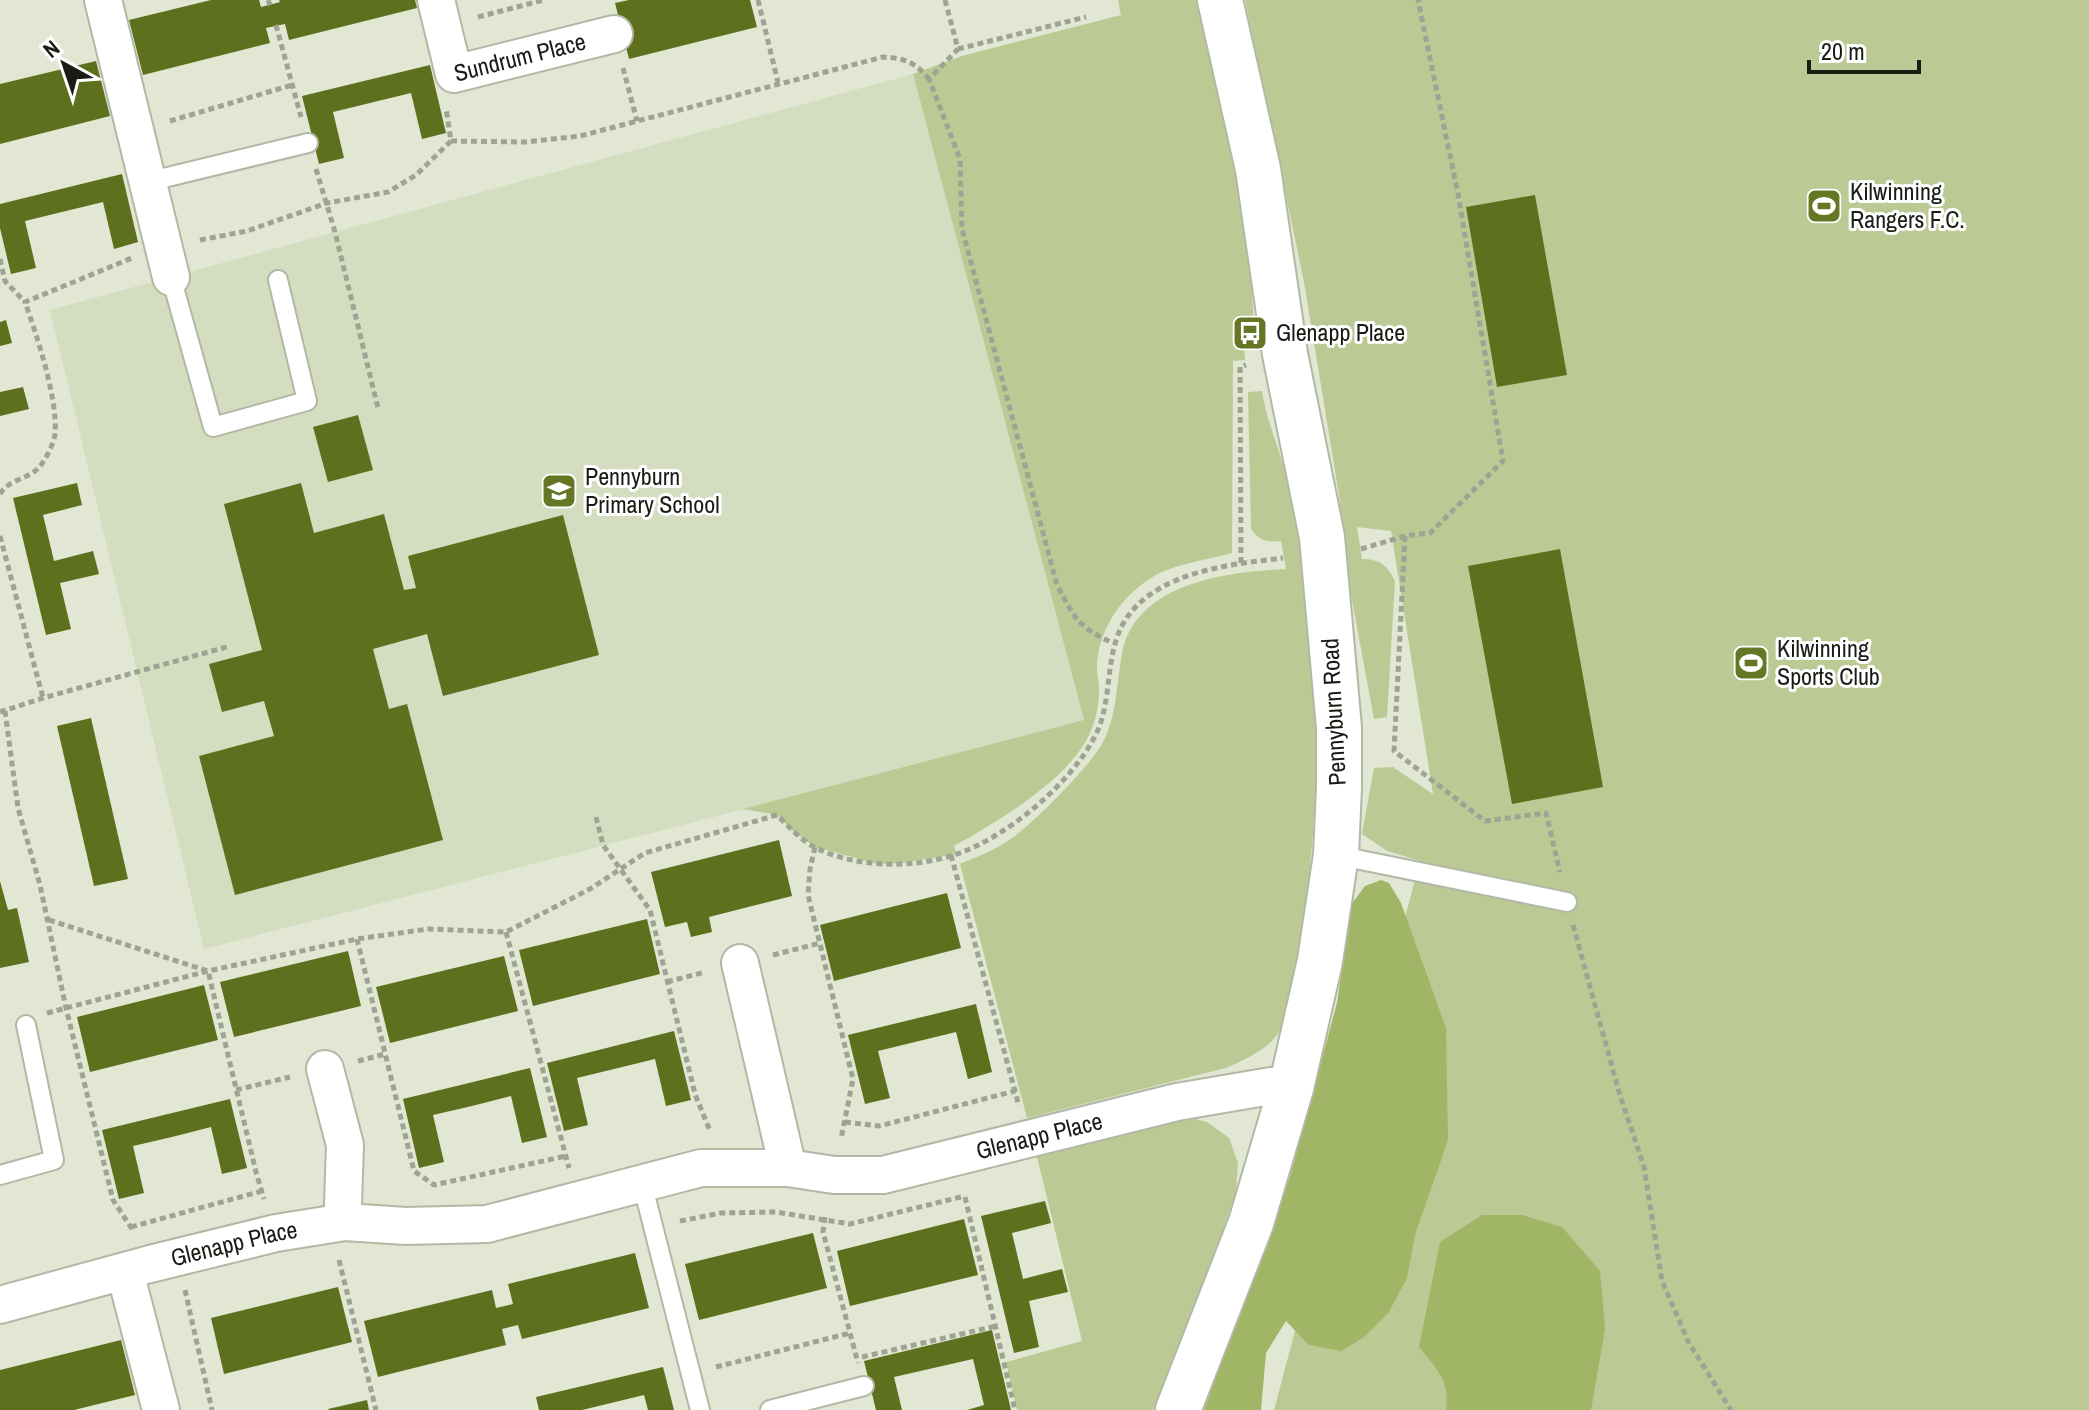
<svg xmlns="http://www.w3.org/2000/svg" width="2089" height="1410" font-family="'Archivo Narrow',sans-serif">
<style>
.built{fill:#d5ddc1}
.green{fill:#bbca94}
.forest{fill:#a1b566}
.building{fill:#5e6f1d}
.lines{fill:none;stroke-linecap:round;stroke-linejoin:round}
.service-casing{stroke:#b3b8a5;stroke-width:22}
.minor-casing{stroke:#b3b8a5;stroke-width:40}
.tertiary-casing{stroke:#b3b8a5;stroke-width:48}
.path{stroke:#9ea393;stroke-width:5;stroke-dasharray:6 4;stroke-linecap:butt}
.service{stroke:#fff;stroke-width:18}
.minor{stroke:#fff;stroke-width:36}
.tertiary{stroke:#fff;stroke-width:44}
.labels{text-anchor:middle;stroke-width:6;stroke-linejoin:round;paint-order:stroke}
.street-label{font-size:24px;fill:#191b14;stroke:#fff}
.poi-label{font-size:24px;fill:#191b14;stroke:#fff;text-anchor:start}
</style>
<rect width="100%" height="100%" fill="#e1e7d3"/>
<path class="built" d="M913,74L1084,721L204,949L50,310Z"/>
<path class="green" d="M1118,0H1196L1221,97L1248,223L1254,328L1242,327L1245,360L1233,361L1232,553C1210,559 1176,564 1156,575C1124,593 1100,626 1097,663C1096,673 1100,683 1099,693C1099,705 1095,724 1089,735C1069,779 996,823 954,846L957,854L901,863L878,864L815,847L795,833L777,815L743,809L1084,720L913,74L962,56L1121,15Z
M1245,0H2089V1410H1274L1420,861L1387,851L1362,834L1374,768L1393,767L1433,794L1391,531L1357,527L1362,559C1380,559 1387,565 1395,581L1387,717L1374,719L1349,584L1339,495L1304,282Z
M1262,391C1267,425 1283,456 1290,490C1297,519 1301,550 1305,579C1324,706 1319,852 1293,977C1289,995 1288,1020 1277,1035C1266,1050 1243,1061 1226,1068L1027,1118L960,864C976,857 995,850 1009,840C1031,826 1090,766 1102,744C1118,715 1116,681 1123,649C1140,582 1228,572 1286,569L1281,541C1267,542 1260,542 1251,529L1248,392Z
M1180,1115L1207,1122L1229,1138L1238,1163L1236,1192L1192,1318L1153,1410H1017L1006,1362L1082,1341L1036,1153Z"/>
<path class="forest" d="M1381,880L1389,883L1401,903L1446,1028L1448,1140L1415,1235L1407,1278L1389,1312L1363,1338L1341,1351L1309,1345L1286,1321L1266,1353L1261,1410H1204L1290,1177L1337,1003L1351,905L1365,886Z
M1482,1215H1522L1562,1227L1600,1271L1605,1329L1591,1410H1446C1450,1379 1437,1370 1419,1347L1440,1242Z"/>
<path class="building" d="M211,0H259L261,7L280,2L279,0H415L417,8L289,40L285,24L266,28L270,43L143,75L129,20Z
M629,0H750L757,27L629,59L615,3Z
M96,61L110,116L0,144V84Z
M430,65L446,133L422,139L411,93L333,112L344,158L319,164L302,96Z
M122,174L138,242L114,249L103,202L25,221L36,268L11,274L0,228V204Z
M1535,195L1567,375L1497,387L1466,207Z
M6,320L12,343L0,346V322Z
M23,387L29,409L0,416V392Z
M358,415L373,470L328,482L313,427Z
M77,483L82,505L43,515L54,561L93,551L99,574L60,583L71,629L46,635L13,498Z
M301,483L314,533L384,514L404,590L416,588L408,556L563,515L599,655L443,696L427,634L373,649L389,709L407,704L443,840L235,895L199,756L274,736L264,701L222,712L209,664L262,650L224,504Z
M1560,549L1603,787L1512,804L1468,566Z
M91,718L128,879L94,886L57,726Z
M779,840L792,896L709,917L712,932L691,937L687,922L665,927L651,872Z
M0,881L8,910L17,908L29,962L0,968Z
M947,893L961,948L834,981L820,925Z
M647,919L660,974L533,1006L519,950Z
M348,951L361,1006L234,1037L220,982Z
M504,956L518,1011L390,1043L376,987Z
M204,985L218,1040L90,1072L77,1017Z
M976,1004L992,1072L968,1079L956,1032L878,1051L890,1098L865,1104L848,1035Z
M674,1031L691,1100L666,1106L655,1059L577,1078L588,1125L564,1131L547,1063Z
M530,1068L547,1137L522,1143L511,1096L472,1106L433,1115L444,1162L419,1168L403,1099Z
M230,1099L247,1168L222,1174L211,1127L172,1137L133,1146L144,1193L119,1199L102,1130Z
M1045,1201L1051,1223L1012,1233L1023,1279L1062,1269L1068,1292L1029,1301L1039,1347L1014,1353L981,1216Z
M964,1219L978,1275L850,1306L837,1251Z
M813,1233L827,1288L699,1320L685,1264Z
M635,1253L649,1308L522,1339L518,1325L502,1329L506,1345L378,1377L364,1321L492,1290L496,1308L513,1304L508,1284Z
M338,1287L352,1342L224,1374L211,1318Z
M992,1330L1011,1410H967L984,1405L973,1359L894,1377L902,1410H876L864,1361Z
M121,1340L135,1395L74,1410H0V1370Z
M663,1367L674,1410H648L644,1395L582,1410H539L536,1397Z
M367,1400L369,1410H329L328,1409Z"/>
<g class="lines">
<defs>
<path id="service" d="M147,182L308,143
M171,277L213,427L307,401L278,280
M1336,855L1567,902
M0,1175L54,1160L26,1025
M642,1183L700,1410
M770,1410L864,1386"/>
<g id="minor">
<path d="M103,0L171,277"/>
<path id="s1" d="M436,0L454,74L614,34"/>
<path d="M740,963L788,1168"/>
<path d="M325,1069L345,1145L343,1205L345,1222"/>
<path d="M125,1272L161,1410"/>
<path id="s2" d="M0,1305L150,1264L276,1233L345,1222L406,1226L487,1224L701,1168H788L834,1175H883L1177,1102L1271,1086L1291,1088"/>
</g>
<path id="tertiary" d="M1178,1410L1251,1223L1291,1088L1320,961L1336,855L1339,787V728L1322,537L1285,354L1258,169L1220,0"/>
</defs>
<use href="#service" class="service-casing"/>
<use href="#minor" class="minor-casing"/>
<use href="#tertiary" class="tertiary-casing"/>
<path class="path" d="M268,0L270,5
M758,0L778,82
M945,0L958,49L929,79L960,159L962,229L1057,585C1075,619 1078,627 1113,643
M478,17L544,0
M276,25L301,117
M958,49L1086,17
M623,68L637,121
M170,121L292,85
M451,141L526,142L580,136L883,57C904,58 915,62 929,79
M316,169L335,232L378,408
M200,240L247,231L327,203L388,192L416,175L451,141L446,108
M0,259L5,281L25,302
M0,494C10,477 33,480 43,462C48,455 54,442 55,434C58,399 37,336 25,302L132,258
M0,536L43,698
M1405,536L1394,751L1485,821L1546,813L1560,872
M1361,549L1405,536L1430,533L1503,461L1458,194L1418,0
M1241,563L1240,367L1246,365
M5,711L18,808L40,885L66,1008L113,1200L134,1232
M0,712L43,698L230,646
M596,817L603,845L650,910L695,1094L710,1131
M815,847L810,869L808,895L853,1079L841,1139
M951,855L1019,1106
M49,920L208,971L256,1172L264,1199
M1573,925L1619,1092L1644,1167L1662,1281L1689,1343L1731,1410
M506,932L569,1168
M357,939L414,1171L434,1185L566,1156
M773,955L820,943
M667,982L705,972
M47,1013L208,971L357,939L428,929L506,932L590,889L645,853L777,815C789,827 800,839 814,847C855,868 914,869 957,854C1007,837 1070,784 1094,738C1115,700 1102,652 1128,616C1161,571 1232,564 1283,558
M358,1061L385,1054
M236,1090L290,1077
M845,1122L879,1126L1015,1091
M965,1197L1015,1410
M825,1217L823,1232L858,1363
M680,1221L721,1213L776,1212L850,1224L965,1196
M131,1227L262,1191
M339,1260L376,1410
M185,1290L212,1410
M862,1357L996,1326
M716,1367L850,1333"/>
<use href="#service" class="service"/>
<use href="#minor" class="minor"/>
<use href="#tertiary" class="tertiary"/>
</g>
<defs>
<symbol id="stadium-square" viewBox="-11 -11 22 22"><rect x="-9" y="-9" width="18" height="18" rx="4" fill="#657725" stroke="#fff"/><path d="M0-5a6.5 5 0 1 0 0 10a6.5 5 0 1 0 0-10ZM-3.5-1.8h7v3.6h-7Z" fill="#fff"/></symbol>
<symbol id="bus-square" viewBox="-11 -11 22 22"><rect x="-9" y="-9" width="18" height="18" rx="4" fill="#657725" stroke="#fff"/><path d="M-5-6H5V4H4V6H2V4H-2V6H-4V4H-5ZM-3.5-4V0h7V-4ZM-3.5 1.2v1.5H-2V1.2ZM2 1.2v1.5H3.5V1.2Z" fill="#fff"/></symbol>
<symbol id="school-square" viewBox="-11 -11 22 22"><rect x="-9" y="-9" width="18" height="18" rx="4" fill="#657725" stroke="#fff"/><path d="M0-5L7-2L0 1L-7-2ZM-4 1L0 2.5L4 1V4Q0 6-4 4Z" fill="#fff"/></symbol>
</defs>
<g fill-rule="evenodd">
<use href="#stadium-square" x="1804" y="186" width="40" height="40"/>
<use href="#bus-square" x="1230" y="313" width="40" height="40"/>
<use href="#school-square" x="539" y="471" width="40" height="40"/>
<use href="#stadium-square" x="1731" y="643" width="40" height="40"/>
</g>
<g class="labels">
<g class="street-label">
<text dy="8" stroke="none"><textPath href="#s1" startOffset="144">Sundrum Place</textPath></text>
<text transform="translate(1334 712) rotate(-93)" y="8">Pennyburn Road</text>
<text dy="8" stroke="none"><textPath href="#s2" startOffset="1062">Glenapp Place</textPath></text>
<text dy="8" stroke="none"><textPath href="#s2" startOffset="242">Glenapp Place</textPath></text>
</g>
<g class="poi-label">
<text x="1850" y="200">Kilwinning<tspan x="1850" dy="28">Rangers F.C.</tspan></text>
<text x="1276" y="341">Glenapp Place</text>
<text x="585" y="485">Pennyburn<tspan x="585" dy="28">Primary School</tspan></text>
<text x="1777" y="657">Kilwinning<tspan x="1777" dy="28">Sports Club</tspan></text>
</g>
</g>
<g transform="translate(64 64) rotate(320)" stroke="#ffffff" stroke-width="6" paint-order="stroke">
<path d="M0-6L14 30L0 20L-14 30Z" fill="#191b14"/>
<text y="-12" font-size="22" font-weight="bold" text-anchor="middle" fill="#191b14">N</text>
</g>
<path d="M1809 60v12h110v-12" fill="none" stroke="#191b14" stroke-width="4"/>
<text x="1821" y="60" font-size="24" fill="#191b14" stroke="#ffffff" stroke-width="6" paint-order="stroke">20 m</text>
</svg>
